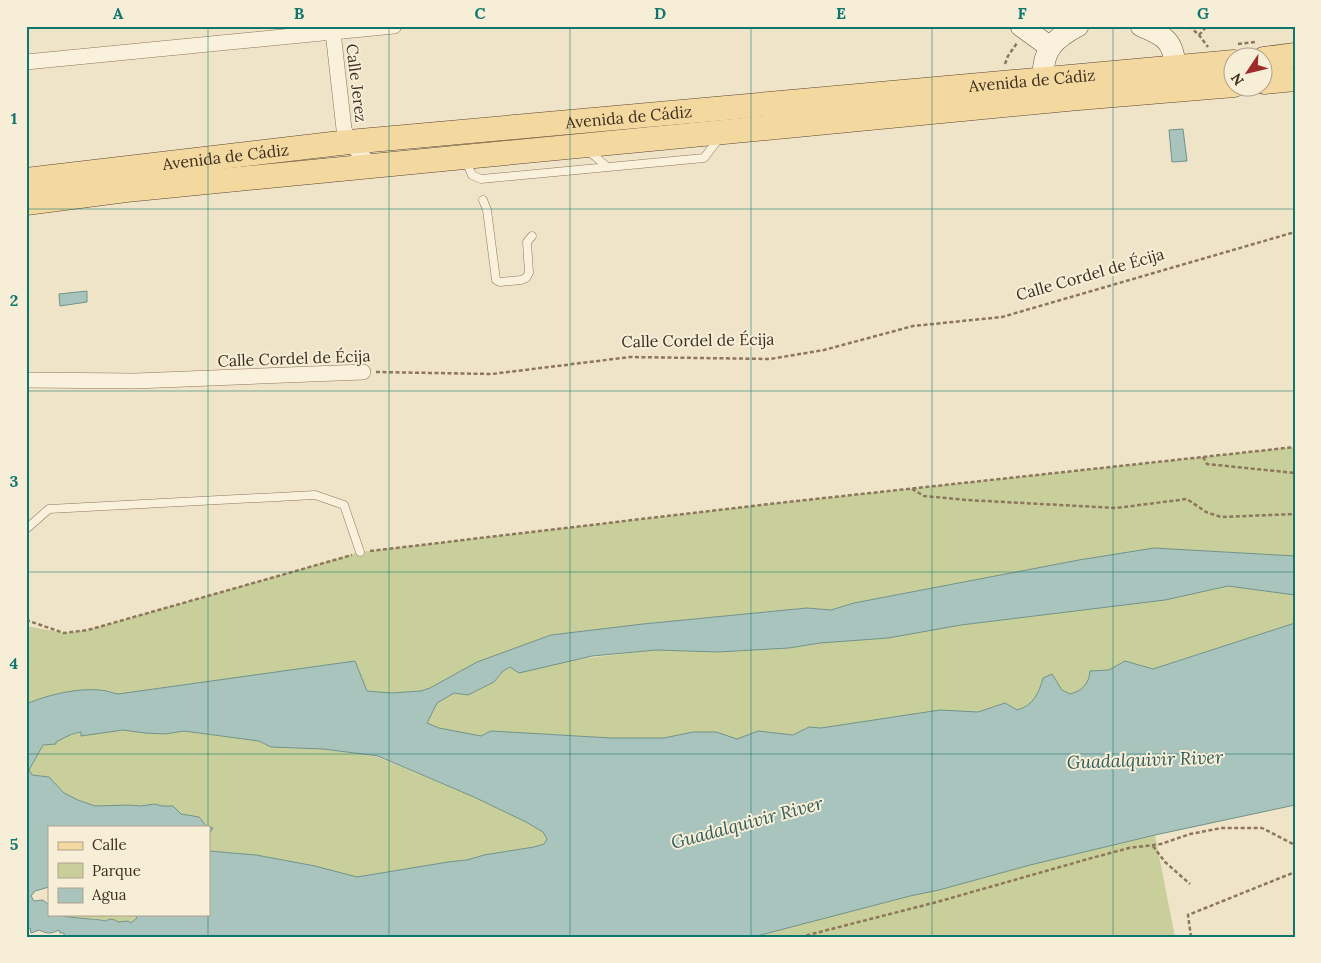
<svg xmlns="http://www.w3.org/2000/svg" width="1321" height="963" font-family="Lora,serif">
<style>
.green{fill:#c9cf9b}
.water{fill:#a9c4bc;stroke:#6f938a;fill-rule:evenodd}
.lines{fill:none;stroke-linecap:round;stroke-linejoin:round}
.lane-casing{stroke:#8d765c;stroke-width:9}
.street-casing{stroke:#8d765c;stroke-width:16}
.secondary-casing{stroke:#6f573f;stroke-width:22}
.primary-casing{stroke:#5b4430;stroke-width:25}
.path{stroke:#8d765c;stroke-width:2.5;stroke-dasharray:4 2.5;stroke-linecap:butt}
.lane{stroke:#faf1dc;stroke-width:8}
.street{stroke:#faf1dc;stroke-width:15}
.secondary{stroke:#faf1dc;stroke-width:21}
.primary{stroke:#f3d9a0;stroke-width:24}
.grid{fill:none;stroke:#0f766e;stroke-width:1;stroke-opacity:0.55}
.labels{text-anchor:middle;stroke-width:4;stroke-linejoin:round;paint-order:stroke}
.street-label{font-size:16px;fill:#3d2e20;stroke:#f7eed8}
.water-label{font-size:18px;font-style:italic;fill:#2f5d5a;stroke:#f7eed8}
.neatline{fill:none;stroke:#0f766e;stroke-width:2}
.grid-label{font-size:16px;text-anchor:middle;font-weight:bold;fill:#0f766e}
</style>
<rect width="100%" height="100%" fill="#f0e4c8"/>
<path class="green" d="M1295,447V556L1154,548L1079,560L854,603L831,610L807,608L643,624L551,635L477,662L430,688L421,691L391,693L367,691L355,661L118,694C86,688 56,692 26,704V626L64,633L88,630L360,552L769,504Z
M1228,586L1295,595V623L1153,669L1125,661L1109,670L1090,671C1089,684 1082,691 1070,694L1062,690L1052,674L1043,678C1039,693 1033,706 1017,710L1005,703L978,712L940,710L821,728L809,727L793,735L758,731L737,739L716,732H693L664,738H611L491,731L481,736L439,728L427,723L436,703L454,693L468,695L494,682L503,671L510,667L656,650L718,652L789,648L820,643L888,638L961,625L1165,600Z
M123,730L145,733L165,734L184,731L259,741L271,747L323,749L378,757L474,797L526,822L543,832L547,838L544,844L534,847L484,855L467,860L448,862L357,877L256,855L209,851V834L213,828L206,826L199,817L181,814L173,806H162L155,804L140,806L129,805L95,806L78,800L64,793L49,777L32,775L29,770L43,745L56,742L65,736L82,732V735Z
M1155,835L1175,937H753L910,896L939,890L1030,865Z
M60,914H120L124,917L135,914L137,918L131,923L128,921L118,922L92,918H69L62,917Z"/>
<path class="water" d="M1183,129L1187,161L1172,162L1169,130Z
M87,291V302L60,306L59,294Z
M1154,548L1295,556V595L1228,586L1165,600L961,625L888,638L820,643L789,648L718,652L656,650L592,656L519,673L510,667L503,671L494,682L468,695L454,693L437,703L427,723L439,728L481,736L491,731L611,738H664L693,732H716L737,739L758,731L793,735L809,727L821,728L940,710L978,712L1005,703L1017,710C1033,706 1039,693 1043,678L1052,674L1062,690L1070,694C1082,691 1089,684 1090,671L1109,670L1125,661L1153,669L1295,623V805L1155,835L1030,865L939,890L910,896L753,937H64V933H60L59,930C51,934 47,934 39,930L31,933L30,928L26,929V704C48,695 75,688 99,690C105,690 112,693 118,694L355,661L367,691L391,693L421,691L430,688L477,662L551,635L643,624L807,608L831,610L854,603L1079,560ZM123,730L145,733L165,734L184,731L259,741L271,747L323,749L378,756L474,797L526,822L543,832L547,839L544,844L534,847L484,855L467,860L448,862L357,877L315,866L256,855L209,851V914H135L137,918L131,923L128,921L118,922C114,919 110,918 106,921C94,918 66,919 60,914H49V905L43,900L34,901L31,896L35,891L49,887V827H209V834L213,828L206,826L199,817L181,814L173,806H162L155,804L140,806L129,805L95,806L78,800L64,793L49,777L32,775L29,770L43,745L56,744V742C64,738 72,733 81,732V736Z"/>
<g class="lines">
<defs>
<path id="lane" d="M587,151L596,157L607,167
M466,161L472,175L481,179L704,158L720,137
M483,200L487,210L496,280L500,282L521,280L526,278L529,273L527,242L532,236
M26,529L49,509L315,495L344,505L360,552"/>
<path id="street" d="M336,26L333,32L344,129L349,142L372,166
M26,62L394,26
M26,380L135,381L363,372"/>
<path id="secondary" d="M1021,26L1050,47
M1141,26C1163,35 1174,40 1175,67
M1043,80C1042,51 1053,39 1078,26"/>
<g id="primary">
<path d="M1264,59L1295,55"/>
<path d="M1264,82L1295,79"/>
<path id="s1" d="M26,180L349,142L1234,62"/>
<path d="M26,203L126,190L464,157L1078,98L1234,85"/>
</g>
</defs>
<use href="#lane" class="lane-casing"/>
<use href="#street" class="street-casing"/>
<use href="#secondary" class="secondary-casing"/>
<use href="#primary" class="primary-casing"/>
<path class="path" d="M1189,26L1199,35L1208,47
M1199,35L1207,26
M1238,44L1255,42
M1005,64L1008,56L1017,43
M376,372L492,374L630,357L770,359L824,350L913,326L1002,317L1295,232
M1203,457L1207,464L1295,473
M912,489L924,496L967,500L1116,508L1187,499L1206,512L1221,517L1295,514
M370,551L769,504L1295,447
M26,620L64,633L88,630L352,555
M1153,846L1165,862L1190,884
M800,937L937,902L1088,859L1129,848L1161,844L1190,834L1222,828H1262L1295,845
M1191,937L1188,915L1295,872"/>
<use href="#lane" class="lane"/>
<use href="#street" class="street"/>
<use href="#secondary" class="secondary"/>
<use href="#primary" class="primary"/>
</g>
<path class="grid" d="M208,26V827M389,26V937M570,26V937M751,26V937M932,26V937M1113,26V937M26,209H1295M26,391H1295M26,572H1295M26,754H1295M208,914V937"/>
<g class="labels">
<g class="street-label">
<text dy="6" stroke="none"><textPath href="#s1" startOffset="1011">Avenida de Cádiz</textPath></text>
<text transform="translate(357 83) rotate(83)" y="6">Calle Jerez</text>
<text dy="6" stroke="none"><textPath href="#s1" startOffset="606">Avenida de Cádiz</textPath></text>
<text dy="6" stroke="none"><textPath href="#s1" startOffset="201">Avenida de Cádiz</textPath></text>
<text transform="translate(1090 274) rotate(-16)" y="6">Calle Cordel de Écija</text>
<text transform="translate(698 340) rotate(-1)" y="6">Calle Cordel de Écija</text>
<text transform="translate(294 358) rotate(-2)" y="6">Calle Cordel de Écija</text>
</g>
<g class="water-label">
<text transform="translate(1145 760) rotate(-2)" y="6">Guadalquivir River</text>
<text transform="translate(747 823) rotate(-15)" y="6">Guadalquivir River</text>
</g>
</g>
<rect width="1321" height="963" fill="none" stroke="#f7eed8" stroke-width="55"/>
<rect x="48" y="826" width="162" height="90" fill="#f7eed8" stroke="#ada18e"/>
<rect x="58" y="842" width="25" height="8" fill="#f3d9a0" stroke="#ada18e"/>
<text x="92" y="850" font-size="15" fill="#3d2e20">Calle</text>
<rect x="58" y="863" width="25" height="15" fill="#c9cf9b" stroke="#ada18e"/>
<text x="92" y="876" font-size="15" fill="#3d2e20">Parque</text>
<rect x="58" y="888" width="25" height="15" fill="#a9c4bc" stroke="#ada18e"/>
<text x="92" y="900" font-size="15" fill="#3d2e20">Agua</text>
<g transform="translate(1248 72) rotate(235)"><circle r="24" fill="#f7eed8" stroke="#ada18e"/>
<path d="M0-4L9 19L0 12L-9 19Z" fill="#9e2a2b"/>
<text y="-8" font-size="14" font-weight="bold" text-anchor="middle" fill="#3d2e20">N</text>
</g>
<rect x="28" y="28" width="1266" height="908" class="neatline"/>
<g class="grid-label">
<text x="118" y="19">A</text>
<text x="299" y="19">B</text>
<text x="480" y="19">C</text>
<text x="660" y="19">D</text>
<text x="841" y="19">E</text>
<text x="1022" y="19">F</text>
<text x="1203" y="19">G</text>
<text x="14" y="124">1</text>
<text x="14" y="306">2</text>
<text x="14" y="487">3</text>
<text x="14" y="669">4</text>
<text x="14" y="850">5</text>
</g>
</svg>
